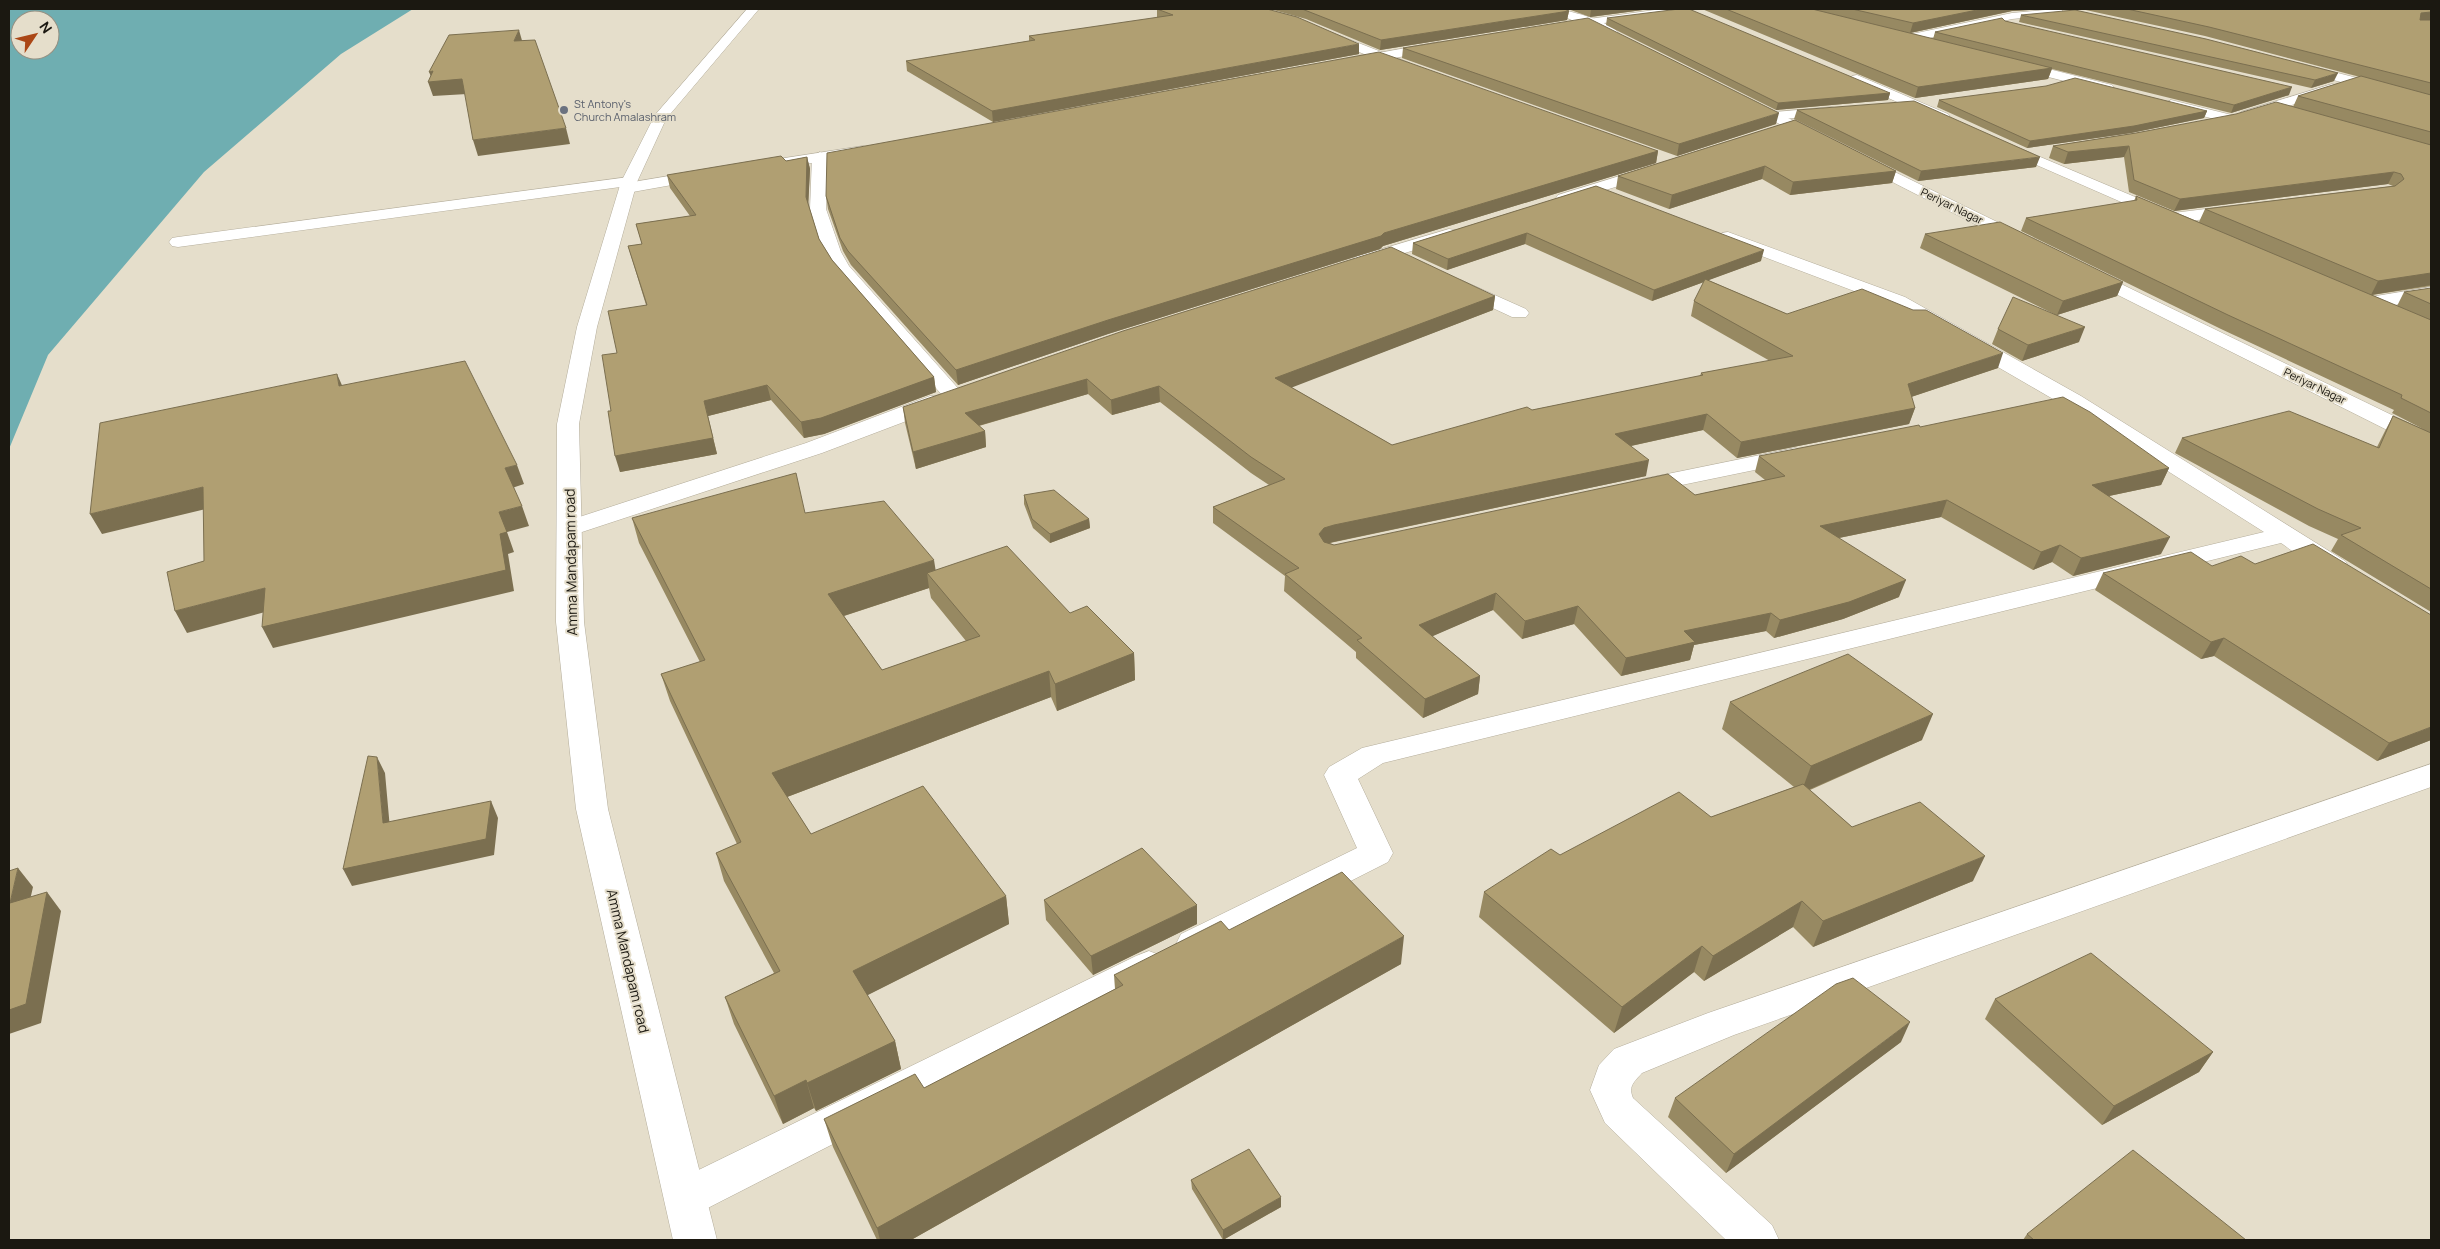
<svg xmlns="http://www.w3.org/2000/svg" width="2440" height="1249" font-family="Manrope,sans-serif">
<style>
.water{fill:#6faeb1;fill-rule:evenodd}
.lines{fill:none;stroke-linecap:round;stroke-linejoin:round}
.minor-casing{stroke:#b4ad9b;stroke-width:1}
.tertiary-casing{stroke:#b4ad9b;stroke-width:1}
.secondary-casing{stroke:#b4ad9b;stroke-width:1}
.minor{fill:#fff;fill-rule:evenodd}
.tertiary{fill:#fff;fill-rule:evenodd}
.secondary{fill:#fff;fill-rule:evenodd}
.wall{fill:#978962;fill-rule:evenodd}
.shaded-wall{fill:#7b6f50}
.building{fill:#b09f72;stroke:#7b6f50}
.worship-dot{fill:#6b7280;stroke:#e5decb;stroke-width:2}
.labels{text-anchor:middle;stroke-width:4;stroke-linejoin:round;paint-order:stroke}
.far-worship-label{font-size:11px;fill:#5b616d;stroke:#e5decb;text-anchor:start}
.far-street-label{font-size:11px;fill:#1b1811;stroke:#e5decb}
.street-label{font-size:14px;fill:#1b1811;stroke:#e5decb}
</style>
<rect width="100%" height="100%" fill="#e5decb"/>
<path class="water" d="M9,9H413L341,54L204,172L48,355L9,449ZM20,20H50V50H20Z"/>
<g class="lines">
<defs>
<path id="minor" d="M1662,9H1691L1685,12L1589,25L1583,22L1589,19Z
M2056,9L2062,10V14L2012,19L1912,42L1906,38L1912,34L2012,13Z
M1325,30L1410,63L1412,66L1410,69H1402L1321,37L1319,34L1321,31Z
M2013,60L2112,85L2114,88L2107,92L2009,67L2007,64L2009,61Z
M2299,63L2431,97V105L2294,70L2293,67L2294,64Z
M1857,75L1948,114L1950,117L1943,121L1938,120L1852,82L1850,79L1852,76Z
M2332,84L2337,85L2339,88L2337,91L2246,119L2239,115L2241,112Z
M2171,100L2236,116L2238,119L2231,123L2166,107L2164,104Z
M1832,107L1837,108L1839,111L1837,114L1774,120L1767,116L1774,112Z
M2005,142L2173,213L2238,205L2244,206L2246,210L2244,214L2238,215L2173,223L2167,222L2000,149L1998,146L2000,143Z
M820,152L828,157L826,209L841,252L849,266L964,395L961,400H948L946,406L822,453L579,533L570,535L561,533L558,528L561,523L806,443L930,396L942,395L836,273L823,252L810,209L812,157Z
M1652,166L1657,168L1660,171L1657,174L1564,203L1558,201L1556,198L1558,195Z
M629,177L637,182L635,185L178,247L172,246L169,242L172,238L178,237Z
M1449,229L1455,230L1458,234L1455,238L1361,266L1355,265L1352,261L1355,257Z
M1728,232L1905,297L2081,396L2345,561L2349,567L2345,573C2323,578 2299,555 2281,543L1383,763L1358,779L1393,853L1388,862L1207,954L1194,958L1181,954L1176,944L1181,934L1357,848L1324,775L1329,767L1362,748L2264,532L2065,406L1891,305L1722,241L1719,237L1722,233Z
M1461,280L1526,309L1529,313L1526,317H1512L1454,290L1452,286L1454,282Z
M2431,287V299L2370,309L2363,307L2361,303L2363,299L2370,297Z
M1795,448L1803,450L1807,455L1803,460L1638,494L1630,492L1626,487L1630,482L1638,480Z
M2431,764V787L1734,1035L1642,1073C1634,1082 1628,1086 1633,1098L1772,1225L1779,1240H1726L1605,1123L1590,1090L1599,1065L1614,1049L1708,1013Z
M1149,951L1162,956L1167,966L1162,976L700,1212L685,1218L670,1212L664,1198L670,1184L1136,956Z"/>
<path id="tertiary" d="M1547,9C1565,8 1608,20 1620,34L1618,37H1610Z
M1439,42L1445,46L1443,49L1351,66L1345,62L1351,58Z
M1744,96L1826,137L1828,140L1821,144L1816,143L1739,103L1737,100L1739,97Z
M863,146L868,147L870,150L868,153L772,170L764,165L772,160Z
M1862,156L2028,237L2031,241L2028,245H2016L1857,164L1854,161Z
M705,170L713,175L711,178L627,193L619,188L627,183Z
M2088,268L2431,434V450L2423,448L2082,277L2079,273L2082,269Z"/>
<path id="secondary" d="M747,9H759L666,119L637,182L597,327L579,424L584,622L608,809L717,1240H673L576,809L556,622L557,424L577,327L621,182L655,115Z"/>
</defs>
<use href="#minor" class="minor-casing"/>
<use href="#tertiary" class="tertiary-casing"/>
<use href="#secondary" class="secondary-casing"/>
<use href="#minor" class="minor"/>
<use href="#tertiary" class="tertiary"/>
<use href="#secondary" class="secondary"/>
</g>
<path class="wall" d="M1157,9L1359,54L993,122L907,71L906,61L1029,41V36L1157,18Z
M1270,9H1564L1569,11L1567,20L1380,50L1306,19Z
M1568,9H1650L1590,17Z
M1702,9H2049L2012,11L1910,33L1933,39L1935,32L2005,21L2289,95L2231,113L2052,69L2048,79L1915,98Z
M2081,9H2431V286L2372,295L2397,306L2404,292L2431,288V612L2331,551L2338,539L2309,526L2175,453L2182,438L2377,447L2385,431L2393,416L2423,429L2392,413L2394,410L2221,329L2021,231L2026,218L2134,201L2136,196L2199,222L2205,209L2393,186L2388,184L2174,211L2129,192L2124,157L2064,164L2049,158L2053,146L2136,133L2293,107L2298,96L2360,77L2205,36Z
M2021,15L2334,81L2311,88L2019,22Z
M1607,18L1890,93L1888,100L1776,110L1606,25Z
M1403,48L1776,124L1677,156L1402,58Z
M1939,100L2207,111L2204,118L2131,133L2027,148L1937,107Z
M1797,110L2036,167L1918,181L1794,119Z
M1795,120L1896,171L1892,183L1790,195L1762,179L1669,209L1616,189L1618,176Z
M1658,151L1656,163L1383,246L1380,249L1108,334L958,385L851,265L843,251L828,209L826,196Z
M807,157L810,169L808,205L819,239L832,260L934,377L936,392L824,434L804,438L771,400L708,416L717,454L620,472L611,411L617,353L646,305L628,246L642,244L636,224L690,216L670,188L667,175L786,161Z
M1596,186L1761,261L1708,280L1787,314L1998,368L1911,397L1915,408L1909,424L1737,458L1703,430L1631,446L1646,476L1330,543L1334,545L1695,495L1765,480L1755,472L1759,456L1920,427L2169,468L2161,485L2109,496L2161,554L2073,576L2052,562L2033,570L1941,517L1839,538L1899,597L1843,619L1774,638L1766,631L1694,645L1690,660L1621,676L1574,624L1522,639L1493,610L1432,636L1480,676L1478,694L1423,718L1356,658V652L1284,591L1285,576L1213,523V507L1269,485L1251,473L1160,402L1112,415L1088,394L979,426L985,431L986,447L916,469L905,423L903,407L1495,296L1493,310L1291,387L1392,445L1532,410L1700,376L1701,373L1770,361L1691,316L1694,301L1704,282L1652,301L1525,244L1447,270L1412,254L1413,243Z
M1925,234L2123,282L2117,296L2057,315L2079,342L2022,361L1992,344L1998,329L2054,314L1920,248Z
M1024,495L1089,519L1090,528L1050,543L1033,528L1024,504Z
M805,513L935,570L1070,613L1134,653L1135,680L1057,711L1051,697L787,797L811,834L1006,896L1009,924L867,995L895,1041L901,1069L816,1111L814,1108L783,1124L734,1024L725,997L774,973L724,881L716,853L737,844L670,701L661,674L700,662L639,543L632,518ZM929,588L931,598L966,641L882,670L844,616Z
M2103,573L2431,740L2377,761L2214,656L2201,659L2095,590Z
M1730,702L1922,740L1810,790L1852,827L1973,881L1813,947L1793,927L1704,981L1694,972L1614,1033L1479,917L1484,892L1560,855L1711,817L1794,787L1722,729Z
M1044,900L1197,924L1093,975L1046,920Z
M1229,930L1401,964L911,1240H877L833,1147L824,1119L924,1088L1115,989L1114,975Z
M1995,999L2213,1052L2199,1072L2102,1125L1985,1019Z
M1901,1042L1726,1173L1668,1117L1675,1098Z
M1191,1180L1281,1207L1223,1240L1192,1189Z
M2027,1234L2246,1240H2023Z"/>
<path class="shaded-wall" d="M1591,9H1650L1590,17Z
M1982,9H2049L2012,11L1910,33L1913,23Z
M1569,11L1567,20L1380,50L1381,40Z
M2431,12V21L2417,22L2421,13Z
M519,30L523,44L514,41Z
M1359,44V54L993,122L992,111Z
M2052,68L2048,79L1915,98L1918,87Z
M433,71L462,79L467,94L433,96L428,82L433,81L429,72Z
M2338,73L2334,81L2311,88L2315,80Z
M2292,87L2289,95L2231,113L2234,105Z
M1890,93L1888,100L1776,110L1778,103Z
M2207,111L2204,118L2131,133L2027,148L2030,141Z
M1779,113L1776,124L1677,156L1679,144Z
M566,128L570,144L478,156L473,140Z
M2129,146L2124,157L2064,164L2068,152Z
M1658,151L1656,163L1383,246L1380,249L1108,334L958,385L956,370L1108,320L1384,233Z
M807,157L810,169L808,210L806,197Z
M2040,157L2036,167L1918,181L1921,171Z
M1765,166L1762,179L1669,209L1672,195Z
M1896,171L1892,183L1790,195L1793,182Z
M2394,172L2388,184L2174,211L2180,199Z
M1527,233L1525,244L1447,270L1448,259Z
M1764,250L1761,261L1652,301L1654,290Z
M2431,273V285L2371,295L2378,281Z
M2123,282L2117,296L2057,315L2063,301Z
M1495,296L1493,310L1275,394V378Z
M2085,327L2079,342L2022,361L2028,345Z
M2003,353L1998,368L1902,400L1908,384Z
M337,374L345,392L339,386Z
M934,377L936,392L824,434L804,438L801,422Z
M1087,379L1088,394L967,429L965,413Z
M767,385L771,400L708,416L704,401Z
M1159,386L1160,402L1112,415L1111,400Z
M1915,408L1909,424L1737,458L1741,442Z
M1707,414L1703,430L1612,450L1615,434Z
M985,431L986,447L916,469L913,452Z
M713,438L717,454L620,472L615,456Z
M1649,460L1646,476L1333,542L1323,545L1319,534L1324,528L1334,525Z
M517,465L524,484L512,488L505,468Z
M2169,468L2161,485L2085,501L2092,485Z
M203,487L214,507L102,534L90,514Z
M1947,500L1941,517L1814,543L1820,526Z
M522,506L529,526L507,532L514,552L508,554L514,591L273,648L262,627L499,512Z
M1089,519L1090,528L1050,543V534Z
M2170,537L2161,554L2073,576L2081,558Z
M2060,545L2052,562L2033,570L2041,552Z
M934,560L938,585L927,573L929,588L834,619L828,594Z
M1906,580L1899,597L1843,619L1774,638L1780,620Z
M265,588L276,609L187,633L175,611Z
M1496,593L1493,610L1417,643L1419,625Z
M1578,606L1574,624L1522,639L1525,621Z
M1771,613L1766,631L1694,645L1690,660L1621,676L1626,658L1684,631Z
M2224,638L2214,656L2201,659L2211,642Z
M1134,653L1135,680L1057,711L1055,684Z
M1049,671L1051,697L779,800L772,773Z
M1480,676L1478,694L1423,718L1425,699Z
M1933,714L1922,740L1801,793L1811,766Z
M2431,727V740L2377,761L2389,743Z
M377,757L385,773L391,840L383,823Z
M491,801L498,818L494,855L352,886L343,869Z
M1985,856L1973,881L1813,947L1823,921Z
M18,868L33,887L25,922L10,903Z
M47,892L61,911L41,1023L9,1034V1010Z
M1006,896L1009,924L860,999L853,971Z
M1802,901L1793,927L1704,981L1713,956Z
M1197,905V924L1093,975L1091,956Z
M1404,936L1401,964L911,1240H880L877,1228Z
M1702,946L1694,972L1614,1033L1622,1007Z
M1910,1022L1901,1042L1726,1173L1734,1154Z
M895,1041L901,1069L816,1111L807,1083Z
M2213,1052L2199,1072L2102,1125L2114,1106Z
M806,1080L814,1108L783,1124L774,1096Z
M1281,1197V1207L1223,1240V1230Z"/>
<path class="building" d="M1157,9H1267L1297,17L1359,44L992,111L906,61L1035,40L1029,36L1173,15Z
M1302,9H1564L1569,11L1381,40Z
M1679,9H1689L1890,93L1778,103L1607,18Z
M1726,9H1812L2052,68L1918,87Z
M1852,9H1982L1913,23Z
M2127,9H2431V12L2421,13L2420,20H2431V83L2209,27Z
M2075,10L2206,39L2338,73L2315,80L2021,15Z
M1588,18L1779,113L1679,144L1403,48Z
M2002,18L2005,21L2292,87L2234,105L1935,32Z
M519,30L514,41L535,40L566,128L473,140L462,79L428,82L433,71L429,72L449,35Z
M1379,52L1658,151L1384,233L1381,236L1108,320L956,370L848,251L840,238L826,196L827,153Z
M2361,76L2431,95V132L2298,96Z
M2075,78L2207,111L2134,126L2030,141L1939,100L2046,86Z
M1914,101L2040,157L1921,171L1797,110Z
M2276,102L2431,145V273L2378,281L2205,209L2395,186L2404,179L2401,174L2394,172L2180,199L2134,180L2129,146L2068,152L2053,146L2136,133L2236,114Z
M1795,120L1896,171L1793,182L1765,166L1672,195L1618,176Z
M781,156L786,161L807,157L806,197L819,239L832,260L934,377L821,418L801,422L767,385L704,401L713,438L615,456L608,411H611L602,355L617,353L608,311L647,305L628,246L642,244L636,224L696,215L667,175Z
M1596,186L1764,250L1654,290L1527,233L1448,259L1413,243Z
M2136,196L2431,320V413L2401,398L2402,395L2228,315L2026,218L2137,200Z
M2000,222L2123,282L2063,301L1925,234Z
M1391,247L1495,296L1275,378L1392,445L1527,407L1532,410L1703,375L1701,373L1793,356L1694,301L1705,279L1787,314L1862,289L1913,310H1926L2003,353L1908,384L1915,408L1741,442L1707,414L1615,434L1649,460L1334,525L1324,528L1319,534L1324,542L1334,545L1668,474L1695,495L1785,476L1759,456L1919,425L1920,427L2063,397L2090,412L2169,468L2092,485L2170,537L2081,558L2060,545L2041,552L1947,500L1820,526L1906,580L1849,602L1780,620L1771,613L1684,631L1695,642L1626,658L1578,606L1525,621L1496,593L1419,625L1480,676L1425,699L1357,640L1362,638L1285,574L1299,568L1213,507L1285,479L1251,457L1159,386L1111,400L1087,379L965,413L985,431L913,452L903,407L1123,331Z
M2431,288V304L2404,292Z
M2013,297L2085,327L2028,345L1998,329Z
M465,361L517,465L505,468L522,506L499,512L507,532L500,534L506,570L262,627L265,588L175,611L167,572L204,561L203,487L90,514L100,423L337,374L339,386Z
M2289,411L2379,448L2393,416L2431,433V589L2341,535L2361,528L2318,509L2182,438Z
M796,473L805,513L884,501L934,560L828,594L882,670L980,636L927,573L1007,546L1070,613L1087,606L1134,653L1055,684L1049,671L772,773L811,834L923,786L1006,896L853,971L895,1041L807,1083L806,1080L774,1096L725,997L780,971L716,853L741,842L661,674L705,660L632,518Z
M1054,490L1089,519L1050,534L1032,519L1024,495Z
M2313,544L2431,615V727L2389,743L2224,638L2211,642L2103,573L2191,552L2212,566L2241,556L2255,564Z
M1848,654L1933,714L1811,766L1730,702Z
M368,756L377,757L383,823L491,801L486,839L343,869Z
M1803,784L1852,827L1920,802L1985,856L1823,921L1802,901L1713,956L1702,946L1622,1007L1484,892L1551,849L1560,855L1679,792L1711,817Z
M1142,848L1197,905L1091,956L1044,900Z
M18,868L10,903L47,892L26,1004L9,1010V871Z
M1342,872L1404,936L877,1228L824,1119L915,1074L924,1088L1123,985L1114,975L1221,921L1229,930Z
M2091,953L2213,1052L2114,1106L1995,999Z
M1853,978L1910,1022L1734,1154L1675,1098L1836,984Z
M1249,1149L1281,1197L1223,1230L1191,1180Z
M2133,1150L2246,1240H2034L2027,1234Z"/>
<circle class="worship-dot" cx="564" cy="110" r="5"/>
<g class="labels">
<g class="far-worship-label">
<text x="574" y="108">St Antony's<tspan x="574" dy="13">Church Amalashram</tspan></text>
</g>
<g class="far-street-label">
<text transform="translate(1952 206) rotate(26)" y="4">Periyar Nagar</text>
<text transform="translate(2315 386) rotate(26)" y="4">Periyar Nagar</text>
</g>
<g class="street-label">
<text transform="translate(571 562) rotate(-91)" y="5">Amma Mandapam road</text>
<text transform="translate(628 961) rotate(77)" y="5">Amma Mandapam road</text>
</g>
</g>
<rect width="2440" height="1249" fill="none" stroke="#1b1811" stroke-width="20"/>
<g transform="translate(35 35) rotate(55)"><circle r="24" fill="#e5decb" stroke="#948f81"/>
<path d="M0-4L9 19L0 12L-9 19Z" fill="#ab4716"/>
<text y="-8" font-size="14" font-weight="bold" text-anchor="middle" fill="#1b1811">N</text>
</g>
</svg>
